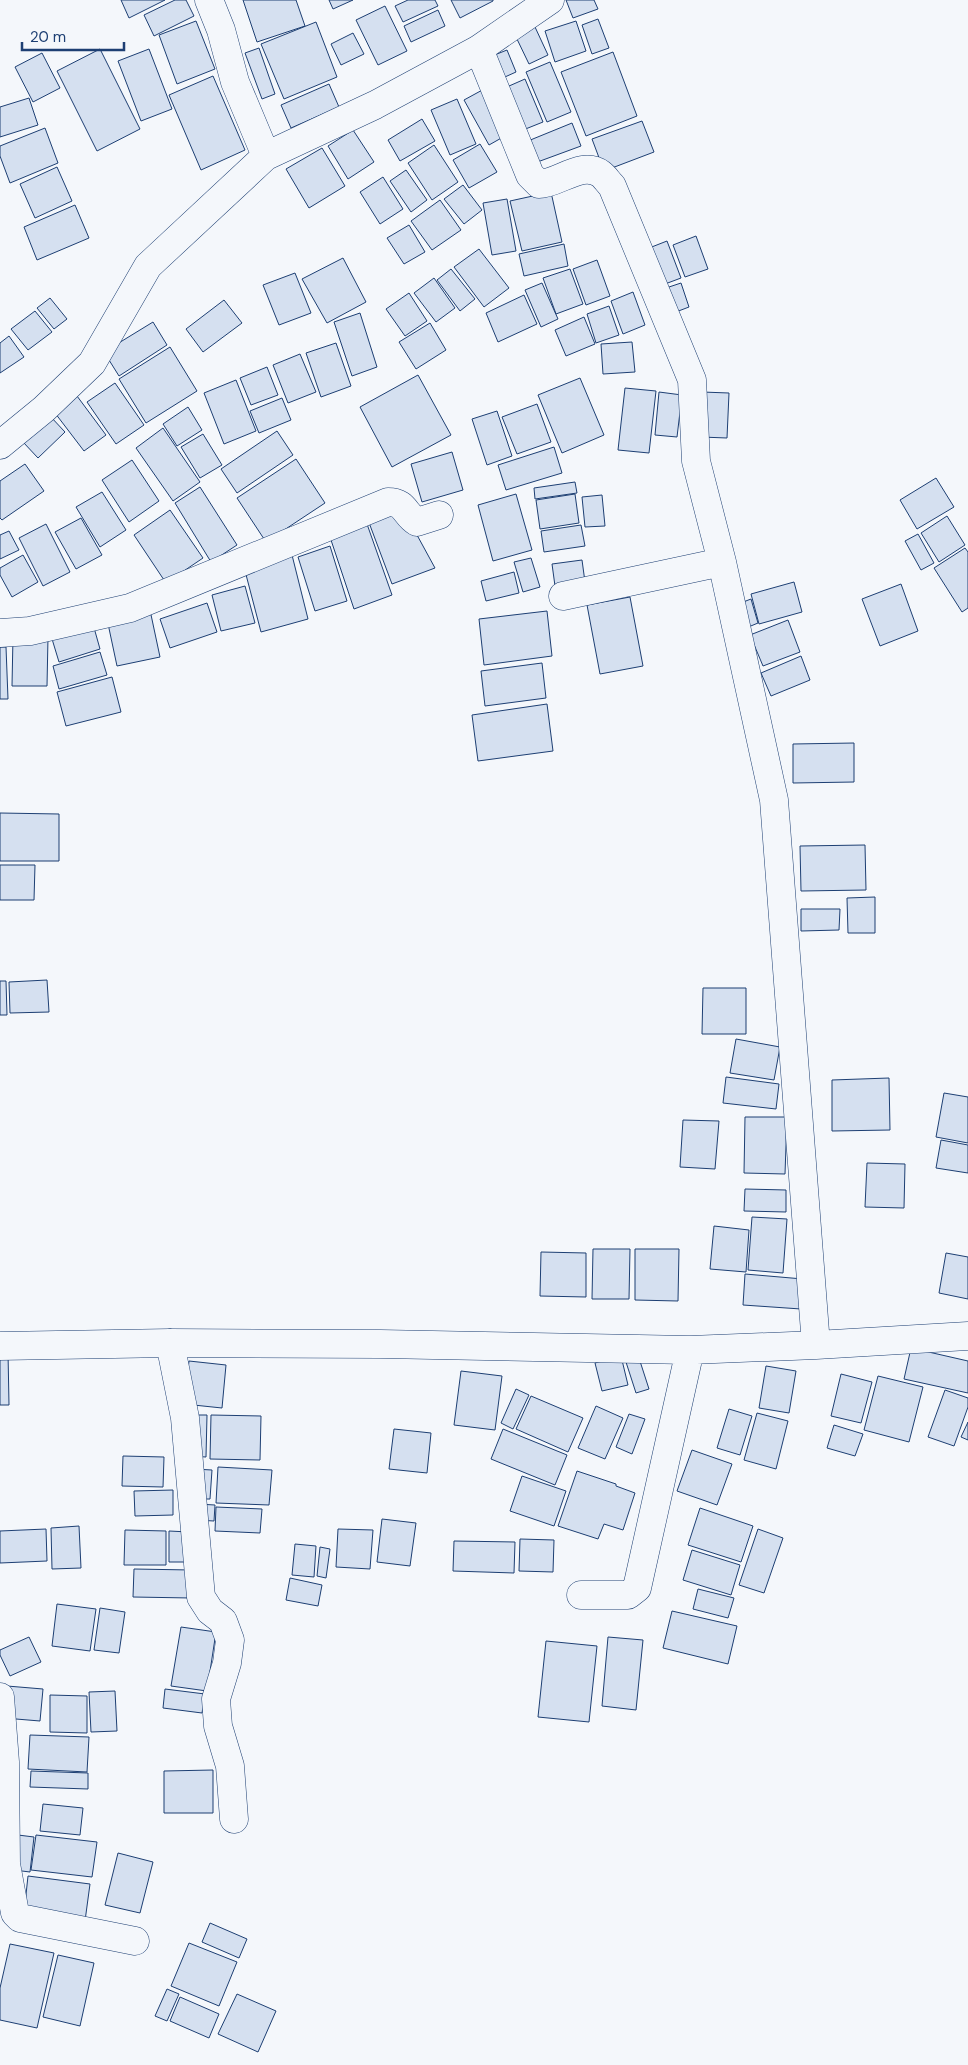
<svg xmlns="http://www.w3.org/2000/svg" width="968" height="2065" font-family="'DM Sans',sans-serif">
<style>
.building{fill:#d5e0f0;stroke:#1d3f73}
.lines{fill:none;stroke-linecap:round;stroke-linejoin:round}
.minor-casing{stroke:#1d3f73;stroke-width:29}
.minor{stroke:#f4f7fb;stroke-width:28}
</style>
<rect width="100%" height="100%" fill="#f4f7fb"/>
<path class="building" d="M121,0H165L129,18Z
M175,0H186L194,16L154,36L144,15Z
M243,0H296L305,26L257,42Z
M329,0H353L333,9Z
M408,0H435L438,6L403,22L395,6Z
M451,0H493V1L460,18Z
M566,0H594L598,9L573,18Z
M385,6L407,51L378,65L356,20Z
M438,10L445,26L411,42L404,26Z
M598,19L609,48L592,54L582,25Z
M196,21L215,69L177,84L159,35Z
M576,21L586,51L555,62L545,31Z
M316,22L337,77L284,99L261,44Z
M535,27L548,55L529,64L516,37Z
M353,33L364,54L341,65L331,44Z
M259,48L275,94L262,99L245,53Z
M100,49L140,129L97,151L57,71Z
M149,49L172,109L141,121L118,61Z
M507,50L516,72L496,81L487,58Z
M613,52L637,116L586,136L561,72Z
M42,53L60,88L33,102L15,67Z
M550,62L571,112L547,122L526,72Z
M213,76L245,150L201,170L169,95Z
M525,79L543,122L518,132L500,90Z
M329,84L339,107L291,128L281,105Z
M486,88L512,132L489,145L464,100Z
M29,98L38,125L0,137V107Z
M457,99L476,144L450,155L431,110Z
M422,119L435,141L400,161L388,140Z
M642,121L654,152L604,171L592,139Z
M572,123L581,146L532,164L523,143Z
M45,128L58,163L10,183L0,156V146Z
M353,130L374,162L348,179L328,146Z
M480,144L497,172L469,188L453,160Z
M434,145L458,182L432,200L408,163Z
M322,148L345,186L309,208L286,169Z
M57,167L72,201L35,218L20,184Z
M406,170L427,200L411,212L390,181Z
M383,177L403,209L380,224L360,192Z
M463,185L482,210L464,224L444,199Z
M551,192L562,242L522,251L510,201Z
M507,199L516,251L492,255L483,203Z
M440,200L461,230L432,250L411,221Z
M75,205L89,238L37,260L24,227Z
M409,225L425,252L404,264L387,238Z
M696,236L708,269L685,277L673,245Z
M667,241L681,278L657,287L644,250Z
M564,244L568,266L524,276L519,254Z
M479,249L509,288L484,307L454,267Z
M343,258L366,302L327,323L302,279Z
M597,260L610,296L586,305L573,269Z
M451,269L475,299L460,311L437,280Z
M570,269L583,304L556,314L543,278Z
M295,273L311,313L279,325L263,285Z
M434,278L455,308L436,322L414,293Z
M542,283L558,319L541,327L525,290Z
M681,283L689,307L668,315L660,290Z
M633,292L645,325L623,334L611,301Z
M409,293L427,321L405,336L386,309Z
M524,295L537,324L498,342L486,313Z
M50,298L67,319L54,329L37,308Z
M224,300L242,323L203,352L186,329Z
M609,306L619,335L596,343L587,314Z
M35,311L52,332L28,350L11,329Z
M360,313L377,367L352,376L334,322Z
M584,317L595,344L566,356L555,330Z
M153,322L167,345L119,376L104,352Z
M430,323L446,350L416,369L399,342Z
M9,336L24,357L0,373V343Z
M632,342L635,372L603,374L601,344Z
M336,343L351,386L321,397L306,353Z
M170,347L197,391L146,423L119,379Z
M300,354L316,392L288,403L273,365Z
M267,367L278,395L251,405L240,378Z
M418,375L451,435L392,467L360,407Z
M580,378L604,435L562,453L538,395Z
M236,380L256,431L224,444L204,393Z
M115,383L144,425L116,444L87,402Z
M625,388L656,391L649,453L618,450Z
M659,392L682,395L677,437L655,435Z
M702,392L729,393L727,438L701,437Z
M77,396L106,435L84,451L55,413Z
M282,398L291,420L259,433L250,411Z
M537,404L551,442L517,454L502,417Z
M188,407L202,430L177,446L163,424Z
M497,411L512,456L487,465L472,419Z
M50,416L65,432L38,458L23,442Z
M163,428L200,482L173,501L136,448Z
M277,431L293,455L237,493L221,469Z
M203,434L222,465L200,478L181,447Z
M554,447L562,473L506,490L498,465Z
M452,452L463,490L422,502L411,464Z
M296,459L325,503L266,542L237,498Z
M132,460L159,501L129,522L102,480Z
M25,464L44,491L2,520L0,518V481Z
M936,478L954,507L917,529L900,500Z
M575,482L577,493L535,499L534,488Z
M200,487L237,545L211,562L175,503Z
M102,492L126,530L100,547L76,507Z
M516,494L532,550L493,561L478,505Z
M575,494L579,523L540,529L536,500Z
M602,495L605,526L585,527L582,497Z
M170,510L203,558L166,583L134,535Z
M405,513L435,568L392,584L368,520Z
M947,516L965,545L939,562L921,533Z
M81,518L102,555L76,569L55,532Z
M46,524L70,572L43,586L19,538Z
M367,524L392,595L354,609L330,537Z
M581,525L585,546L544,552L541,531Z
M9,531L19,550L0,559V535Z
M918,534L934,563L921,570L905,541Z
M330,546L347,601L315,611L298,557Z
M965,548L968,552V608L962,612L934,568Z
M23,555L38,582L12,597L0,575V568Z
M292,555L308,619L261,632L244,567Z
M531,558L540,587L523,592L514,562Z
M582,560L585,582L555,586L552,564Z
M514,572L519,593L486,601L481,581Z
M794,582L802,612L759,624L751,594Z
M901,584L918,631L880,646L862,599Z
M245,586L255,623L221,631L212,595Z
M630,597L643,666L600,674L587,605Z
M751,599L758,623L746,628L738,604Z
M207,603L217,632L170,648L160,619Z
M150,610L160,657L117,666L107,619Z
M547,611L552,656L484,665L479,619Z
M91,617L100,649L59,662L49,629Z
M788,620L800,652L763,666L750,635Z
M13,636L48,637L47,686H12Z
M0,647H6L8,699H0Z
M100,652L107,675L59,689L53,666Z
M801,656L810,680L771,696L761,673Z
M542,663L546,698L485,706L481,671Z
M112,677L121,712L66,726L57,692Z
M547,704L553,751L478,761L472,715Z
M854,743V782L793,783V744Z
M0,813L59,814V861H0Z
M865,845L866,890L801,891L800,846Z
M0,865H35L34,900H0Z
M875,897V933H848L847,898Z
M801,909H840L839,930L801,931Z
M47,980L49,1012L10,1013L9,982Z
M0,981H6L7,1015H0Z
M703,988H746V1034H702Z
M736,1039L780,1047L774,1080L730,1073Z
M726,1077L779,1084L776,1109L723,1103Z
M889,1078L890,1130L832,1131V1080Z
M944,1093L968,1097V1143L936,1137Z
M745,1117H787L785,1174L744,1173Z
M683,1120L719,1121L715,1169L680,1167Z
M941,1140L968,1145V1173L936,1168Z
M867,1163L905,1164L904,1208L865,1207Z
M745,1189L786,1190V1212L744,1211Z
M752,1217L787,1219L783,1273L748,1270Z
M714,1226L749,1230L746,1272L710,1269Z
M593,1249H630L629,1299H592Z
M635,1249H679L678,1301L635,1300Z
M541,1252L586,1253V1297L540,1296Z
M946,1253L968,1257V1299L939,1293Z
M745,1274L803,1279L801,1309L743,1305Z
M911,1348L968,1361V1393L904,1379Z
M0,1352H8L9,1405H0Z
M638,1355L649,1389L636,1393L625,1359Z
M621,1356L628,1385L602,1391L595,1363Z
M189,1361L226,1365L222,1408L184,1404Z
M766,1366L796,1371L789,1413L759,1408Z
M461,1371L502,1376L495,1430L454,1425Z
M841,1374L872,1382L861,1423L831,1416Z
M878,1376L923,1387L909,1442L864,1430Z
M516,1389L529,1395L513,1429L501,1423Z
M945,1390L968,1398V1407L954,1446L928,1437Z
M531,1396L583,1418L568,1452L516,1429Z
M596,1406L623,1418L605,1459L578,1448Z
M729,1409L752,1416L740,1455L717,1448Z
M757,1413L788,1421L776,1469L744,1460Z
M629,1414L645,1419L632,1454L616,1447Z
M190,1415H207L206,1457L189,1456Z
M211,1415L261,1416L260,1460L210,1459Z
M968,1422V1440L961,1437Z
M834,1425L863,1434L855,1456L827,1448Z
M394,1429L431,1433L427,1473L389,1469Z
M503,1429L567,1455L555,1485L491,1459Z
M692,1450L732,1464L717,1505L677,1491Z
M123,1456L164,1457L163,1487L122,1486Z
M218,1467L272,1470L269,1505L216,1503Z
M194,1469L212,1470L210,1499H193Z
M577,1471L616,1484V1486L635,1493L623,1530L604,1524L598,1539L558,1526Z
M522,1476L566,1491L554,1526L510,1511Z
M173,1490V1515L135,1516L134,1491Z
M197,1504L215,1505L214,1521L196,1520Z
M216,1507L262,1509L260,1533L215,1531Z
M700,1508L753,1526L741,1562L688,1545Z
M382,1519L416,1523L410,1566L377,1562Z
M79,1526L81,1568L52,1569L51,1528Z
M46,1529L47,1561L0,1563V1531Z
M338,1529L373,1530L370,1569L336,1567Z
M758,1529L783,1538L764,1593L739,1585Z
M125,1530L166,1531V1565H124Z
M169,1531L189,1532V1562H169Z
M520,1539L554,1540L553,1572L519,1571Z
M454,1541L515,1542L514,1573L453,1571Z
M295,1544L316,1546L314,1577L292,1575Z
M320,1547L330,1549L326,1578L317,1576Z
M692,1550L740,1565L731,1595L683,1580Z
M134,1569L191,1570V1598L133,1597Z
M290,1578L322,1585L318,1606L286,1600Z
M698,1589L734,1598L728,1618L693,1609Z
M57,1604L96,1609L90,1651L52,1646Z
M100,1608L125,1612L119,1653L94,1650Z
M672,1611L737,1626L728,1664L663,1648Z
M181,1627L216,1632L207,1691L171,1686Z
M29,1637L41,1662L10,1676L0,1655V1650Z
M608,1637L643,1640L636,1710L602,1706Z
M546,1641L597,1646L589,1722L538,1717Z
M7,1686L43,1689L40,1721L4,1718Z
M165,1689L205,1694L202,1713L163,1708Z
M115,1691L117,1731L91,1732L89,1692Z
M50,1695L87,1696V1733L50,1732Z
M30,1735L89,1737L87,1772L28,1769Z
M213,1770V1813H164V1771Z
M31,1771L88,1773V1789L30,1787Z
M43,1804L83,1808L80,1835L40,1831Z
M18,1835L34,1837L30,1872L14,1870Z
M36,1835L97,1842L92,1877L31,1870Z
M118,1853L153,1862L140,1913L105,1905Z
M28,1876L90,1884L85,1921L24,1913Z
M210,1923L247,1939L239,1958L202,1942Z
M189,1943L237,1962L219,2006L171,1986Z
M10,1944L54,1953L37,2028L0,2020V1988Z
M58,1955L94,1963L80,2026L43,2017Z
M167,1989L179,1994L167,2021L155,2016Z
M237,1994L276,2011L258,2052L218,2034Z
M180,1997L219,2014L209,2038L170,2021Z"/>
<g class="lines">
<defs>
<path id="minor" d="M209,0L221,30L235,82L266,156
M479,49L530,175L539,184C558,184 582,160 601,174C605,177 608,182 612,186L692,380L696,461L722,562L774,800L816,1345
M0,445L44,409L92,363L148,266L266,156L375,105L479,49L550,0
M563,596L722,562
M0,633L30,631L130,608L388,502C406,502 404,514 417,522L439,515
M170,1343L185,1418L201,1597L210,1611L223,1621L230,1640L227,1663L216,1699L218,1726L230,1766L234,1819
M0,1346L170,1343L381,1344L690,1350L816,1345L968,1336
M581,1595H628L637,1588L690,1350
M0,1697L5,1762L6,1864L15,1913L20,1918L135,1941"/>
</defs>
<use href="#minor" class="minor-casing"/>
<use href="#minor" class="minor"/>
</g>
<path d="M22 42v8h102v-8" fill="none" stroke="#1d3f73" stroke-width="2.5"/>
<text x="30" y="42" font-size="15" fill="#1d3f73" stroke="#f4f7fb" stroke-width="4" paint-order="stroke">20 m</text>
</svg>
